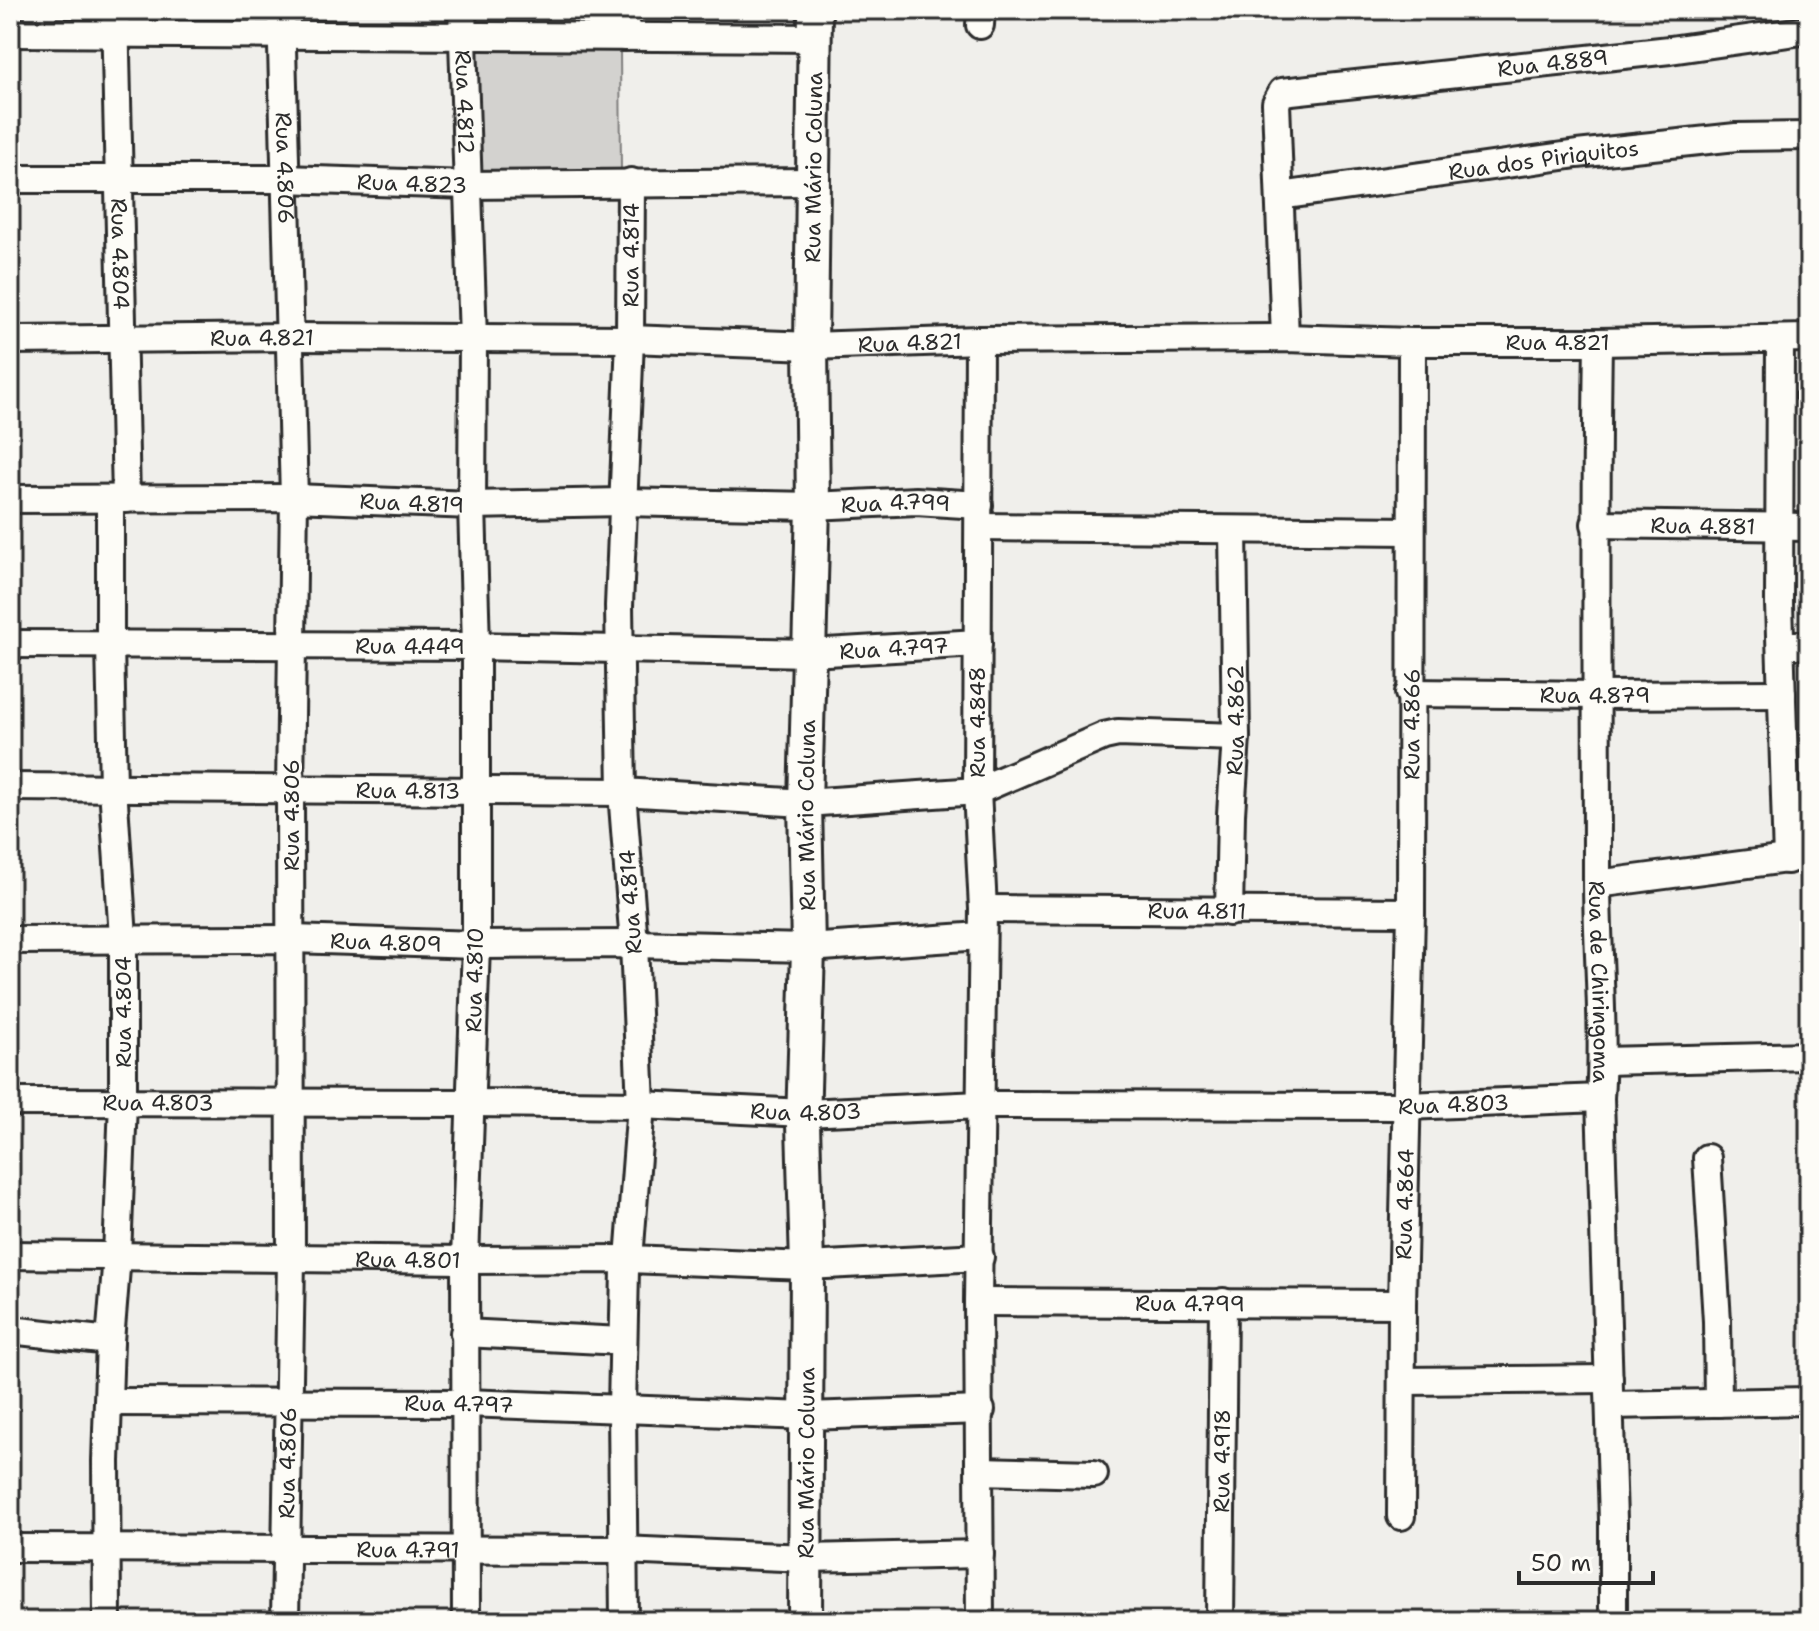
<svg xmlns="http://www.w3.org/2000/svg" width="1819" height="1631" font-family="'Shantell Sans',sans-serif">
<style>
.grass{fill:#d3d2cf;stroke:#7f7e7d;stroke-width:2}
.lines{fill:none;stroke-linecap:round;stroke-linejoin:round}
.minor-casing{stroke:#2b2b2b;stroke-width:32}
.major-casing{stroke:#2b2b2b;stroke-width:38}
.minor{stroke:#fdfcf7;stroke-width:26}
.major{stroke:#fdfcf7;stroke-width:32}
.labels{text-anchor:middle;stroke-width:6;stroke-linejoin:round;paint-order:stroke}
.street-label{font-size:22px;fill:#2b2b2b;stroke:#fdfcf7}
</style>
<rect width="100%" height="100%" fill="#f0efeb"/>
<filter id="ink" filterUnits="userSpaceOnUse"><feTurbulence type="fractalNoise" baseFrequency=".0125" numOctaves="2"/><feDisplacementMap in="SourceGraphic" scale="16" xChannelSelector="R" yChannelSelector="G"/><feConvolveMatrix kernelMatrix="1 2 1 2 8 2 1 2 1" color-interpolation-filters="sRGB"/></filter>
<g filter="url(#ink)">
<path class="grass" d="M473,49H620L621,173L474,174Z"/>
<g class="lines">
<defs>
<g id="minor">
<path id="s1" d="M115,10L126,499"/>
<path id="s2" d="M281,10L294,498L290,790L291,1259L285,1621"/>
<path id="s3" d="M462,10L473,339L472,505L476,646V945L465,1260L466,1621"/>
<path d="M980,25L981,10"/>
<path d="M10,33L814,38"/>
<path d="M625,37L626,10"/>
<path id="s4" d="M10,179H284L468,185L813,182"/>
<path id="s5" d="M1280,196L1577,154L1736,137L1809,136"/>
<path id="s6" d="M1285,338L1276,103L1282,92L1670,50L1809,30"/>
<path d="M1780,339L1779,604L1787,860"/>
<path id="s7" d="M10,340L290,337L630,339L811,346L979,340L1285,338L1412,342H1598L1809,338"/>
<path d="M979,340L977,791L983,909L978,1302L980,1621"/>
<path id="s8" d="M1598,342C1595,521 1597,701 1597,880C1597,953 1605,1026 1600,1098L1613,1520V1621"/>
<path id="s9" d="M10,499L294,498L472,505L622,502L813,506L916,501L979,505"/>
<path id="s10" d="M1595,524L1809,527"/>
<path d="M979,527L1411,531"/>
<path id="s11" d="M10,644L476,646L810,653L978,643"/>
<path d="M1781,645H1809"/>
<path id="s12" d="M1409,693L1598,695L1782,694"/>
<path id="s13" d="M10,787L622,792L805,803L977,791L1104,736L1118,733L1236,737"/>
<path d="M1597,884L1809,856"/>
<path id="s14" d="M983,909L1411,912"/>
<path id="s15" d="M1229,912L1231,814L1236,737L1233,530"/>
<path id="s16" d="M10,940L292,939L476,945L634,944L808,948L981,936"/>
<path d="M1603,1061L1809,1056"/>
<path id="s17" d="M10,1102L470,1103L641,1105L804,1113L981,1105L1407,1106L1600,1098"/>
<path d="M1707,1158L1717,1321L1718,1403"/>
<path id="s18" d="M10,1255L465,1260L629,1259L807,1266L980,1257"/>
<path id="s19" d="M978,1302L1402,1304"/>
<path d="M10,1330L110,1341"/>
<path d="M464,1333L622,1341"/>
<path d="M1402,1381L1609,1379"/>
<path id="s20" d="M109,1402L465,1403L807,1416L981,1410"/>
<path d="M1610,1405L1809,1401"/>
<path d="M980,1471L1094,1474"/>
<path id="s21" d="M1401,1516L1402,1304L1411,912L1412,342"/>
<path id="s22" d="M10,1548L622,1550L807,1558L980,1554"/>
<path d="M107,1621L106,1461L110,1341L117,1256L123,1102V938L113,787L110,644V499"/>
<path id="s23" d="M624,1621L622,1407L625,1270L629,1259L641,1105L634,944L622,792L619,606L630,339L631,182"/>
<path id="s24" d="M1220,1621L1223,1302"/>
</g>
<g id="major">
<path id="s25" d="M805,1621L807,1266L803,1124L808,948L805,803L813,506L811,346L815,10"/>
</g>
</defs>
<use href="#minor" class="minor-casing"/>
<use href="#major" class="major-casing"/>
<use href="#minor" class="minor"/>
<use href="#major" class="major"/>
</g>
</g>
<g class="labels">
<g class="street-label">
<text dy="8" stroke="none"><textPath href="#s6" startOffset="520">Rua 4.889</textPath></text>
<text dy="8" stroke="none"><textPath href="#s3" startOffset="92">Rua 4.812</textPath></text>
<text dy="8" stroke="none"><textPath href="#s5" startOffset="266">Rua dos Piriquitos</textPath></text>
<text dy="8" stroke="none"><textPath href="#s2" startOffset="158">Rua 4.806</textPath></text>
<text dy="8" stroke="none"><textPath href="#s25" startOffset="1454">Rua Mário Coluna</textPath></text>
<text dy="8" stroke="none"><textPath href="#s4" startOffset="402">Rua 4.823</textPath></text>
<text dy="8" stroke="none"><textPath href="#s1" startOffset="244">Rua 4.804</textPath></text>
<text dy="8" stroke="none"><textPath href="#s23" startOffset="1368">Rua 4.814</textPath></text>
<text dy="8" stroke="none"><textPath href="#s7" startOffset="252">Rua 4.821</textPath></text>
<text dy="8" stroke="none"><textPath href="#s7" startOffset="900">Rua 4.821</textPath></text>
<text dy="8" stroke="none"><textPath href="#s7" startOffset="1548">Rua 4.821</textPath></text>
<text dy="8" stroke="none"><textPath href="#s9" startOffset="402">Rua 4.819</textPath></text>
<text dy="8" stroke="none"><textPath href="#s9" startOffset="886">Rua 4.799</textPath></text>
<text dy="8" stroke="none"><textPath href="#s10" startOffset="108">Rua 4.881</textPath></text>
<text dy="8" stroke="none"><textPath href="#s11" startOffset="400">Rua 4.449</textPath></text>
<text dy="8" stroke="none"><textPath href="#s11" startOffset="884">Rua 4.797</textPath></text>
<text dy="8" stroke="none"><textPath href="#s12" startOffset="186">Rua 4.879</textPath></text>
<text dy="8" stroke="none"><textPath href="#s15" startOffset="192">Rua 4.862</textPath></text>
<text transform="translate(977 722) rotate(-90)" y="8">Rua 4.848</text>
<text dy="8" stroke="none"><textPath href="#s21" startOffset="792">Rua 4.866</textPath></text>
<text dy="8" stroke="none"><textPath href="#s13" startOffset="398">Rua 4.813</textPath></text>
<text transform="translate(291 815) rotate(-90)" y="8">Rua 4.806</text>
<text dy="8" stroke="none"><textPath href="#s25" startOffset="806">Rua Mário Coluna</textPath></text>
<text transform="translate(630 902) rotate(-94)" y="8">Rua 4.814</text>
<text dy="8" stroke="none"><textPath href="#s14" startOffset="214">Rua 4.811</textPath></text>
<text dy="8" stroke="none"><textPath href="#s16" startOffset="376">Rua 4.809</textPath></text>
<text transform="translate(474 980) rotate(-89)" y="8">Rua 4.810</text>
<text dy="8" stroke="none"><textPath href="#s8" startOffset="640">Rua de Chiringoma</textPath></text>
<text transform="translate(123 1012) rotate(-90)" y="8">Rua 4.804</text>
<text dy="8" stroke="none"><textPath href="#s17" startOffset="148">Rua 4.803</textPath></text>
<text dy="8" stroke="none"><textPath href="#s17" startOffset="1444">Rua 4.803</textPath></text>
<text dy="8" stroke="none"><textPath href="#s17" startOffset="796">Rua 4.803</textPath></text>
<text dy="8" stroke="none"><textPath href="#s21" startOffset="312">Rua 4.864</textPath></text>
<text dy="8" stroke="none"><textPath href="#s18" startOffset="398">Rua 4.801</textPath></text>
<text dy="8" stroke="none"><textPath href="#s19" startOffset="212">Rua 4.799</textPath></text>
<text dy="8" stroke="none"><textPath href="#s20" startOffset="350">Rua 4.797</textPath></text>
<text dy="8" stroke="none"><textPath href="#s24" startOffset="160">Rua 4.918</textPath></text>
<text transform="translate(287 1463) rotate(-89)" y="8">Rua 4.806</text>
<text dy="8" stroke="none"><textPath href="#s25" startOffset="158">Rua Mário Coluna</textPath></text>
<text dy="8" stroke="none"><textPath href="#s22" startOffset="398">Rua 4.791</textPath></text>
</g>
</g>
<rect width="1819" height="1631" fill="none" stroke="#fdfcf7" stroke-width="40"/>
<rect x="20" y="20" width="1779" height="1591" fill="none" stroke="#2b2b2b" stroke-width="3" filter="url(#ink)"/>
<path d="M1519 1571v12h134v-12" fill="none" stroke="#2b2b2b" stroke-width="4"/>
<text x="1531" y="1571" font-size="24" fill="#2b2b2b" stroke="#fdfcf7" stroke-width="6" paint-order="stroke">50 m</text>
</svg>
